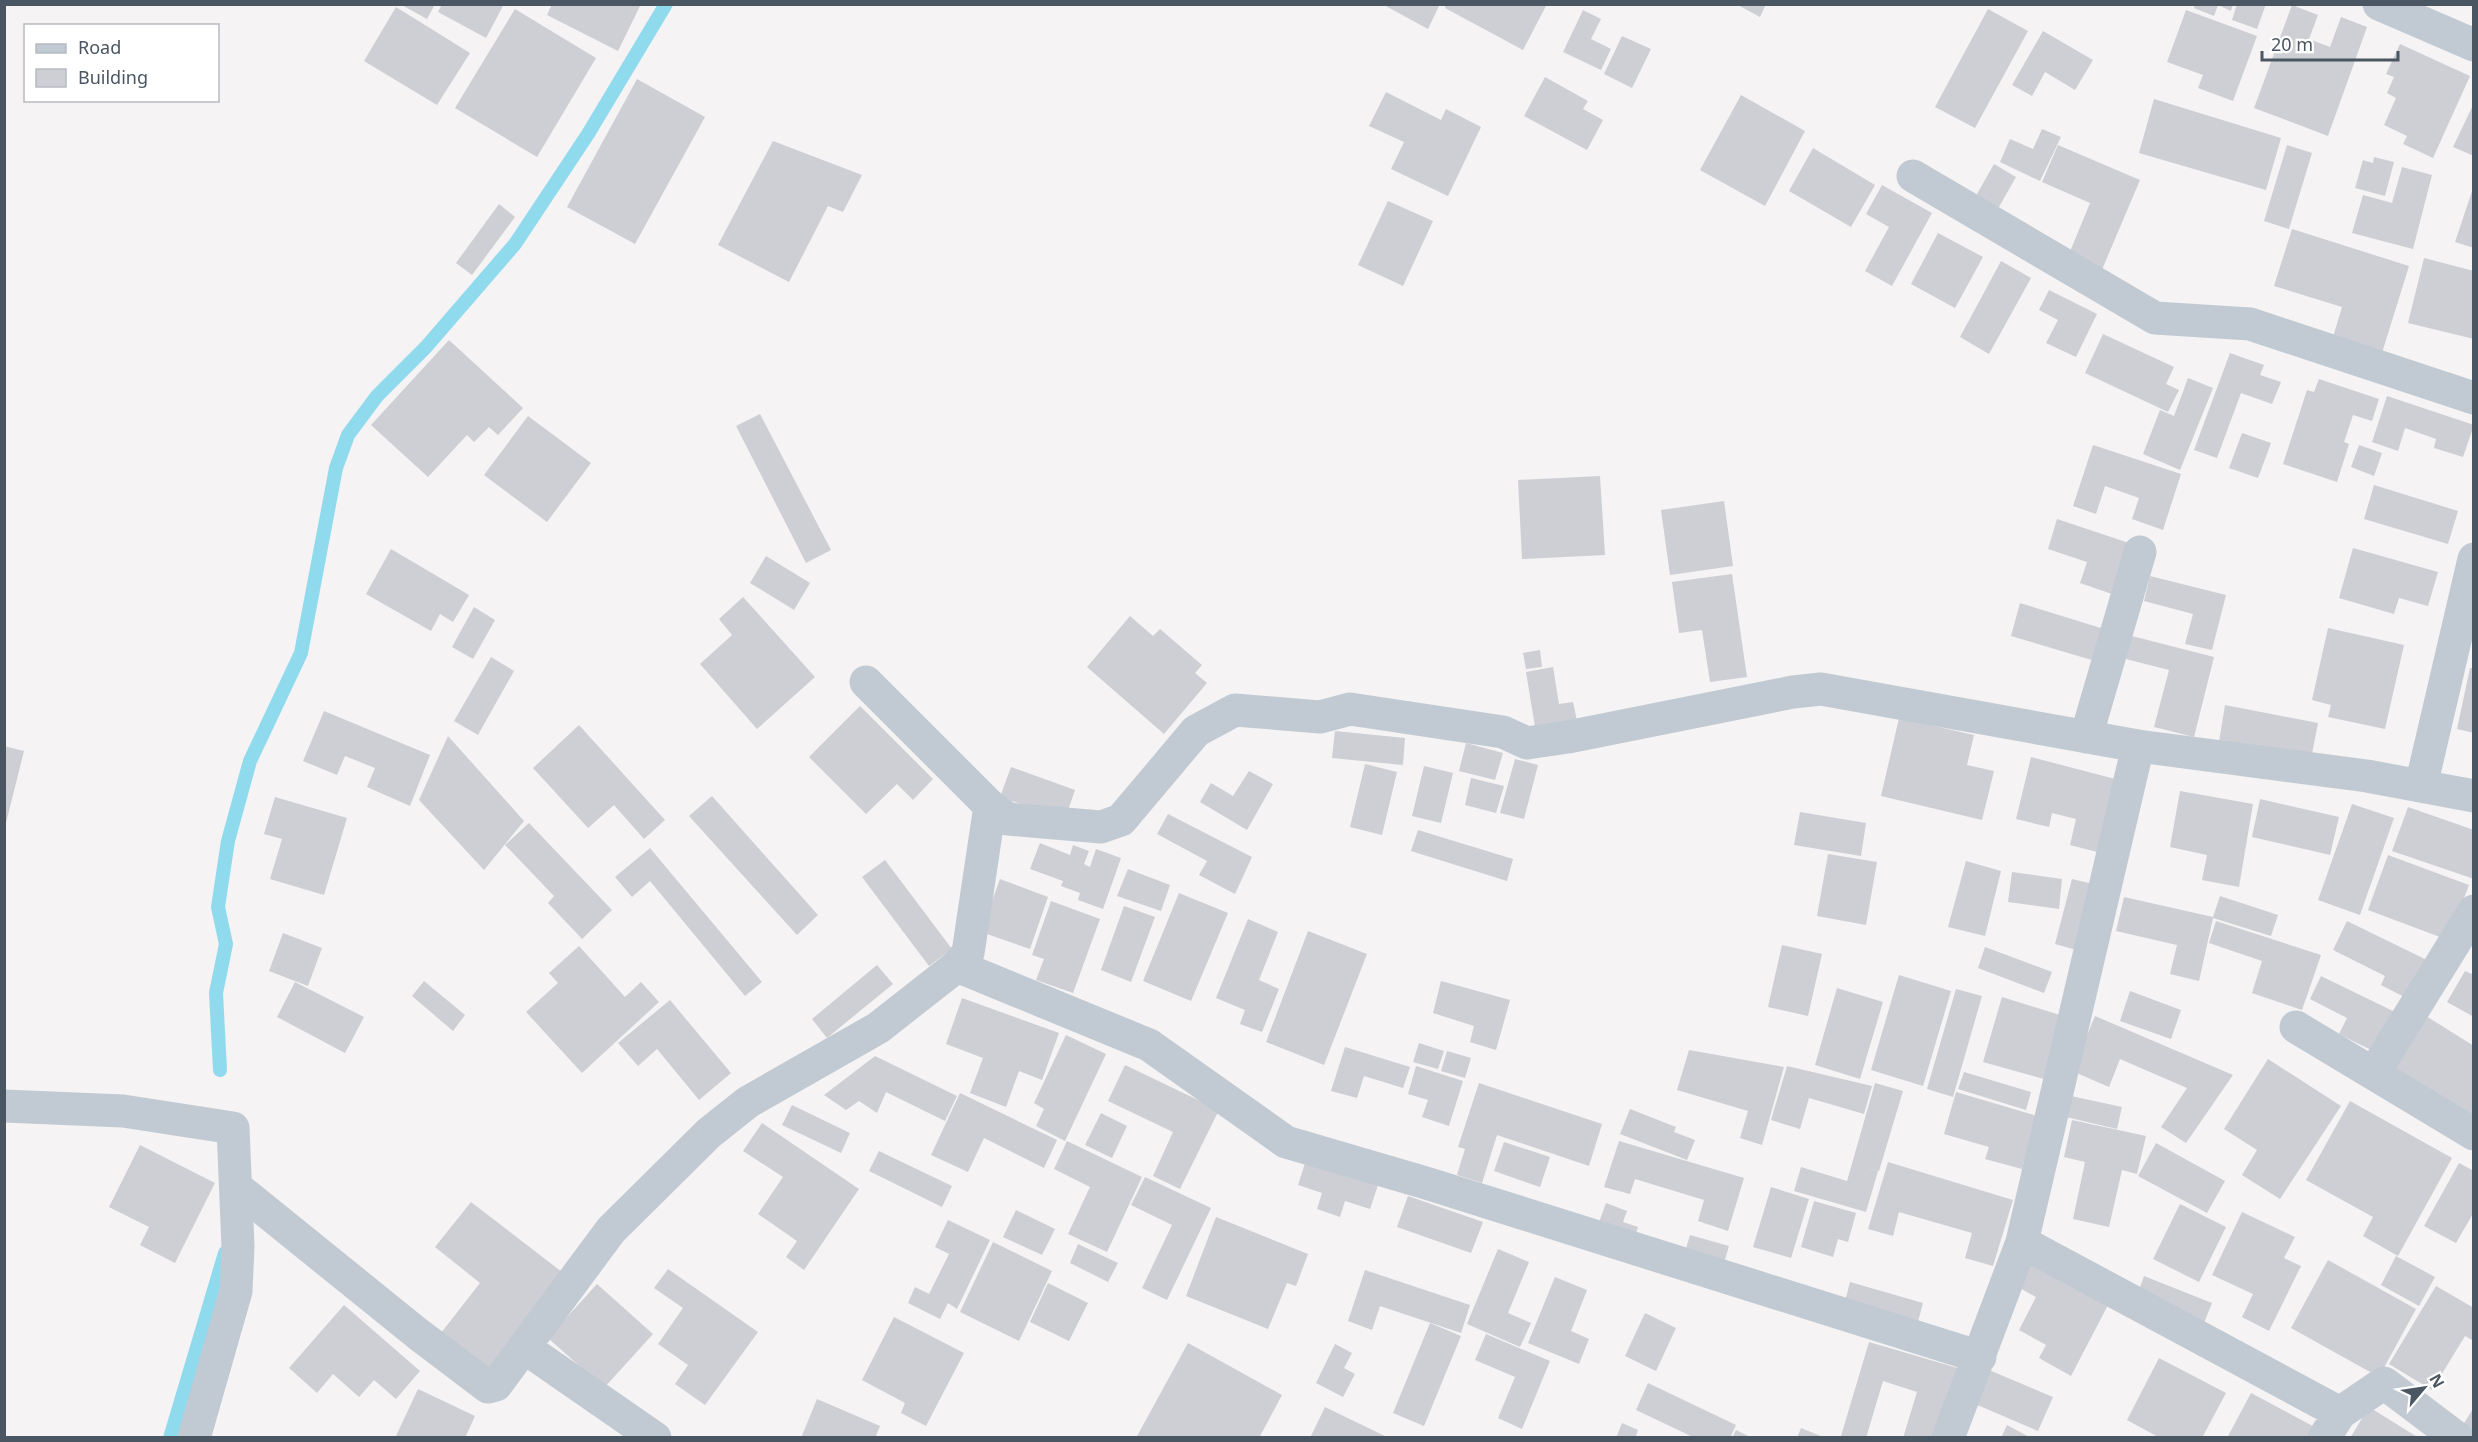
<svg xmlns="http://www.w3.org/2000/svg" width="2478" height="1442" font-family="'Noto Sans',sans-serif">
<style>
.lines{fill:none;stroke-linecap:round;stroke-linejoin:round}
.stream{stroke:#90daee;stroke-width:14}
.building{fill:#cdcfd5}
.minor{stroke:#c1cad2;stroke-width:33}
</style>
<rect width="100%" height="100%" fill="#f5f3f3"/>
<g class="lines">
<path class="stream" d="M220,1070L216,993L226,944L218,907L228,841L250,761L301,653L336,468L348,435L377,396L426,347L515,244L588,134L666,4
M170,1438L225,1253"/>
</g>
<path class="building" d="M400,4H435L427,19Z
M442,4H504L486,38L438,12Z
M552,4H641L618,51L547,15Z
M1382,4H1440L1428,29Z
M1446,4H1547L1523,50L1445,8Z
M1736,4H1766L1760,17Z
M2195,4H2233L2231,11L2218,5L2214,16L2194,8Z
M2237,4H2266L2257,29L2232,20Z
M2292,5L2318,15L2309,39L2330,47L2341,17L2367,27L2328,136L2254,108Z
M396,7L470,53L437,105L364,61Z
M515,9L596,58L537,157L455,108Z
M1988,9L2028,31L1975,128L1935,107Z
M1583,10L1601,19L1591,39L1611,49L1601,70L1563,52Z
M2186,10L2257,36L2233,101L2198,88L2203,75L2167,62Z
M2043,31L2093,60L2075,90L2045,72L2032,96L2012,85Z
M1622,36L1651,49L1632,88L1604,74Z
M2400,44L2470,76L2433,158L2403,144L2407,136L2384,125L2396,98L2387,93L2394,77L2386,74Z
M1545,77L1588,101L1583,109L1603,120L1587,150L1524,116Z
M637,79L705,117L635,244L567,207Z
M1386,92L1441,120L1446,109L1481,127L1448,196L1391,169L1404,142L1369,126Z
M1741,95L1805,131L1765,206L1700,170Z
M2154,99L2281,138L2266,190L2139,153Z
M2474,103V156L2453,147Z
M2042,129L2061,137L2040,181L2000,162L2010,139L2033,149Z
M773,141L862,175L843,212L828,206L789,282L718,245Z
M2058,145L2140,180L2101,272L2067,259L2090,203L2042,182Z
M2287,145L2312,153L2289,229L2264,221Z
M1813,148L1875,185L1851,227L1789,191Z
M2374,157L2394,162L2385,196L2355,188L2363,160L2373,163Z
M1994,164L2016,177L1995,214L1973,201Z
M2402,167L2432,175L2413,249L2352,233L2363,195L2392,203Z
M1882,185L1932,213L1892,286L1865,271L1889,227L1866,214Z
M2473,188H2474V248L2455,242Z
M1388,201L1433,221L1403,286L1358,265Z
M499,204L515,217L472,275L456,263Z
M2292,229L2409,266L2382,353L2333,337L2342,307L2274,286Z
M1938,233L1983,257L1955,308L1911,284Z
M2424,258L2474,271V339L2408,323Z
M2001,261L2031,278L1989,354L1960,337Z
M2049,290L2097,314L2076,357L2046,343L2058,320L2039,310Z
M2103,334L2174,367L2166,384L2179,390L2168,412L2085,373Z
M449,340L523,408L498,435L489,427L474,442L467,435L428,477L371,425Z
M2230,353L2264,365L2260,375L2281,382L2272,404L2241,393L2217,458L2194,450Z
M2188,378L2213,388L2180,470L2143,454L2160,410L2174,416Z
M2319,379L2379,399L2372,421L2353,415L2344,442L2349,444L2337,482L2283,464L2307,390L2314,392Z
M2387,396L2474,425L2463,457L2434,448L2436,439L2405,428L2398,451L2372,442Z
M760,414L831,550L806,563L736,426Z
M528,416L591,463L547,522L484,475Z
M2242,433L2271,443L2258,478L2229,468Z
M2093,445L2181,474L2163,530L2132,519L2139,498L2105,486L2096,514L2073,506Z
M2359,445L2382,453L2374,476L2351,467Z
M1600,476L1605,555L1522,559L1518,480Z
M2374,485L2458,511L2448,544L2364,519Z
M1724,501L1733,566L1670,575L1661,510Z
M2057,519L2129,543L2112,594L2080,583L2087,562L2048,549Z
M2353,548L2438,572L2428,606L2399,598L2394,614L2339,598Z
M391,549L469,595L453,622L440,614L431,631L366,594Z
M766,556L810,583L794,610L750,583Z
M1732,574L1747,677L1710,682L1702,630L1679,633L1672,582Z
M2150,576L2226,595L2212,650L2185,644L2193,614L2144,601Z
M743,597L815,677L757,729L700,664L732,635L719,619Z
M2020,603L2104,629L2095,661L2011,636Z
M474,607L495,620L473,659L452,647Z
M1130,616L1153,636L1160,629L1202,665L1195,673L1207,683L1164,734L1087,667Z
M2328,628L2404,645L2385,729L2328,717L2331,705L2312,700Z
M2128,635L2214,657L2194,737L2154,727L2169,670L2122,658Z
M1540,650L1542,667L1526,669L1523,653Z
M491,657L514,671L478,735L454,721Z
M1553,667L1559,704L1573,702L1577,721L1535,727L1526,672Z
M2470,668H2474V733L2457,729Z
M2225,705L2318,723L2311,759L2219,742Z
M860,706L933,779L913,800L897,784L866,814L809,757Z
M324,711L430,755L410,806L367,787L375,768L345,756L337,775L303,761Z
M1899,718L1974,735L1967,765L1994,771L1982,820L1881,796Z
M579,725L665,820L644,839L614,805L588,828L533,768Z
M1335,731L1405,738L1403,765L1332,758Z
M448,736L524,821L484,870L419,800Z
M1466,743L1503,753L1495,780L1459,771Z
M4,746L24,751L5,827H4Z
M2031,757L2119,780L2101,853L2070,845L2076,819L2052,813L2049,827L2016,819Z
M1515,759L1538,765L1524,819L1500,813Z
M1365,764L1397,772L1382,835L1350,827Z
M1424,766L1453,773L1441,823L1412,816Z
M1011,767L1075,790L1065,819L1000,797Z
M1249,771L1273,784L1247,830L1200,802L1211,783L1233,796Z
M1471,778L1504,786L1496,813L1465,805Z
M2180,791L2253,804L2239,887L2202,880L2207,855L2170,847Z
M712,796L818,915L797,935L689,816Z
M275,797L347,818L324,895L270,879L282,839L264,834Z
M2260,799L2339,817L2330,855L2252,837Z
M2352,804L2394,818L2360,915L2318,900Z
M2408,807L2474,830V879L2392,851Z
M1800,812L1866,823L1861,856L1794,845Z
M1168,814L1252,857L1235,894L1199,875L1207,861L1157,834Z
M529,823L612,910L582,939L548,903L554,896L505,845Z
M1418,830L1513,859L1507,881L1411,851Z
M1040,843L1070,855L1073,845L1089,851L1084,864L1090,867L1096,849L1121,858L1103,909L1078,900L1080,893L1061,886L1063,881L1030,869Z
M650,848L762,982L745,996L650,881L632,897L615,877Z
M1828,854L1877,862L1866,925L1817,916Z
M2388,855L2469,885L2448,940L2368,910Z
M885,860L952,949L929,966L862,877Z
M1966,861L2001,871L1985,936L1948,927Z
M1128,869L1170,885L1161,911L1117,896Z
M2012,872L2062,879L2059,909L2008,902Z
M1000,879L1048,897L1030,949L981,932Z
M2072,879L2097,885L2080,951L2055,944Z
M1179,893L1228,913L1191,1001L1143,981Z
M2220,896L2278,915L2271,936L2213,918L2199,981L2170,974L2177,945L2116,931L2124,897L2213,917Z
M1051,901L1100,919L1073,993L1036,980L1044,959L1032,955Z
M1124,906L1155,917L1131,982L1101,970Z
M1248,919L1278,932L1259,980L1279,989L1262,1032L1240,1024L1245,1010L1216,998Z
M2216,921L2321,955L2302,1010L2252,993L2262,961L2209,943Z
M2347,921L2429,961L2410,1000L2381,985L2385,976L2333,950Z
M1308,931L1367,954L1324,1065L1266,1042Z
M283,933L322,948L308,986L269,971Z
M1782,945L1822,954L1808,1016L1768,1007Z
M579,946L625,997L641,982L659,1002L582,1073L526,1012L558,983L549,973Z
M1985,947L2052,972L2044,993L1978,968Z
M877,965L893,984L827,1038L812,1019Z
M2465,971L2474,975V1017L2447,1002Z
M1899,975L1951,991L1923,1086L1871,1070Z
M2321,976L2397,1013L2377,1053L2339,1034L2347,1018L2310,999Z
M424,981L465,1015L453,1031L412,996Z
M1441,981L1510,1000L1496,1050L1470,1042L1474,1026L1433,1013Z
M295,982L364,1017L345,1053L277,1017Z
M1837,988L1883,1002L1860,1079L1815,1065Z
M1956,989L1982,996L1953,1097L1927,1089Z
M2130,991L2181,1010L2171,1039L2120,1021Z
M2002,997L2063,1016L2044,1079L1983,1062Z
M962,998L1059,1033L1042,1080L1019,1071L1006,1107L970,1093L983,1058L946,1044Z
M670,1000L731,1073L699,1100L657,1049L638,1066L618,1043Z
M2095,1016L2233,1075L2186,1143L2161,1127L2187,1088L2120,1059L2109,1087L2072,1071Z
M2426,1016L2474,1046V1123L2391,1072Z
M1066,1035L1106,1054L1065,1141L1036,1126L1044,1109L1034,1103Z
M1419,1043L1444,1051L1438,1069L1413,1062Z
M1345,1047L1410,1067L1403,1088L1364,1076L1357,1098L1331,1091Z
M1689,1050L1784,1067L1762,1145L1740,1138L1748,1111L1677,1090Z
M1447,1051L1471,1058L1465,1078L1441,1071Z
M875,1056L957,1096L945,1121L886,1092L877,1113L859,1101L846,1110L824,1095Z
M2268,1059L2341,1106L2280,1199L2242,1175L2257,1150L2224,1129Z
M1125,1065L1219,1110L1180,1189L1153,1176L1173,1132L1108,1101Z
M1416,1066L1463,1081L1449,1126L1422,1117L1428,1100L1408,1094Z
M1787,1066L1872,1086L1864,1114L1809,1098L1800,1129L1771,1120Z
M1964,1072L2031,1092L2026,1110L1958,1089Z
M1479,1083L1602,1124L1589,1166L1497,1135L1482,1183L1457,1175L1465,1149L1458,1147Z
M1875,1083L1903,1091L1879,1171L1865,1167L1878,1171L1866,1212L1794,1191L1801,1167L1847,1181Z
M1956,1092L2037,1116L2022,1169L1985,1159L1989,1147L1944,1134Z
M960,1093L1057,1140L1044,1168L984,1138L968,1172L931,1155Z
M2071,1096L2122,1107L2117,1129L2066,1117Z
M2350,1101L2452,1158L2398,1256L2363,1236L2373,1217L2306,1180Z
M792,1105L850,1133L841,1153L782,1125Z
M1630,1109L1676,1127L1674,1132L1695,1140L1687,1160L1620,1134Z
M1101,1113L1127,1126L1112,1158L1085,1145Z
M2072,1120L2146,1136L2137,1174L2122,1170L2109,1227L2073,1219L2085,1162L2064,1157Z
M762,1123L859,1189L804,1270L786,1257L797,1241L758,1214L783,1177L743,1151Z
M1067,1141L1142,1177L1107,1252L1068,1234L1090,1187L1054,1169Z
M1619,1141L1744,1178L1728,1231L1698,1221L1704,1200L1635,1179L1630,1194L1604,1187Z
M1504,1142L1550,1157L1540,1187L1494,1171Z
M2156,1143L2225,1181L2207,1213L2138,1176Z
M140,1145L215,1183L175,1263L140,1245L149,1227L109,1207Z
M879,1151L952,1186L942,1207L869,1171Z
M1306,1160L1378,1185L1370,1209L1345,1201L1340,1217L1317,1209L1322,1193L1298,1185Z
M1888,1162L2013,1200L1993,1266L1965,1258L1972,1233L1899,1212L1893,1236L1868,1229Z
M2459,1163L2474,1171V1212L2456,1243L2424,1226Z
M1145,1177L1211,1208L1167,1300L1142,1288L1172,1225L1131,1205Z
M1771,1187L1809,1199L1791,1258L1753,1247Z
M1408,1196L1483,1222L1471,1253L1397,1227Z
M1814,1201L1856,1213L1848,1242L1838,1239L1833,1257L1801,1247Z
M471,1202L562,1272L487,1370L441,1333L480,1283L435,1247Z
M1606,1203L1627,1211L1623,1222L1638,1227L1633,1242L1597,1228Z
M2180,1204L2226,1227L2199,1282L2153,1259Z
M1016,1210L1055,1229L1042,1255L1003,1237Z
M2242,1212L2295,1237L2284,1258L2301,1266L2269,1331L2242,1317L2253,1294L2212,1275Z
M1216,1217L1308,1254L1296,1286L1287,1283L1268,1329L1186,1296Z
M948,1220L990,1240L957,1309L948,1303L940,1319L908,1303L915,1287L929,1294L949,1254L935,1247Z
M1690,1235L1729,1246L1724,1263L1685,1252Z
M993,1242L1052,1271L1019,1341L960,1312Z
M1078,1244L1118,1263L1108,1282L1070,1263Z
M1498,1249L1529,1262L1508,1313L1531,1323L1520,1347L1467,1324Z
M2396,1256L2435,1277L2419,1306L2381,1285Z
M2328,1260L2416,1309L2379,1377L2291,1328Z
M2030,1263L2108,1305L2071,1376L2039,1358L2046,1345L2019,1330L2036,1297L2018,1287Z
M668,1269L758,1332L705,1405L675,1384L688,1365L658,1344L683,1308L654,1288Z
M1365,1270L1470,1305L1461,1333L1380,1306L1372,1330L1348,1321Z
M2144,1276L2212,1303L2202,1328L2135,1301Z
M1555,1277L1587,1290L1571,1331L1589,1339L1579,1364L1528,1343Z
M1850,1282L1923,1303L1916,1329L1843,1309Z
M1048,1283L1088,1303L1069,1341L1030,1322Z
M597,1284L653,1334L604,1388L548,1338Z
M2436,1286L2474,1308V1341L2465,1336L2432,1390L2389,1364Z
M344,1305L420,1371L396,1399L374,1380L359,1397L333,1374L317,1393L289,1368Z
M1645,1313L1676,1328L1656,1371L1625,1356Z
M894,1317L964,1353L926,1426L901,1413L905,1403L862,1380Z
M1430,1323L1461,1336L1424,1426L1393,1413Z
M1486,1334L1550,1361L1522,1429L1498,1418L1515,1377L1475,1360Z
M1869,1342L1961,1369L1940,1438H1903L1917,1392L1883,1381L1866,1438L1841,1436Z
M1188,1343L1282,1395L1259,1438H1136Z
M1335,1344L1352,1353L1344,1368L1355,1374L1343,1397L1316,1383Z
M2159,1358L2226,1393L2202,1438H2160L2127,1420Z
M1989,1370L2053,1397L2038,1431L1975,1404Z
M1648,1383L1736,1425L1730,1438H1695L1636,1410Z
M418,1389L475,1416L465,1438H395Z
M2251,1393L2322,1431L2319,1438H2227Z
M817,1399L880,1426L875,1438H801Z
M1325,1407L1389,1438H1310Z
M2369,1407L2419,1438H2350Z
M2474,1407V1438H2467L2458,1433Z
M1622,1423L1638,1430L1635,1438H1616Z
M2007,1425L2031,1438H2001Z
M1801,1428L1823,1437V1438H1797Z
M1736,1430L1752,1438H1732Z"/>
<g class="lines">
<path class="minor" d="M2379,4L2474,45
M1913,176L2155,318L2250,324L2474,398
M866,682L990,806L1008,819L1101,827L1121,820L1196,731L1235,710L1320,717L1350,709L1503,732L1527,743L1568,737L1793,692L1821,689L2138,746L2367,776L2474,796
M2086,737L2140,552
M2421,786L2474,559
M957,966L1149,1045L1286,1142L1426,1183L1980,1357
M2296,1027L2474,1134
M2374,1073L2474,911
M4,1106L123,1111L233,1128L238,1247L236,1291L194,1438
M236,1187L418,1334L488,1387L496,1385L611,1230L709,1133L748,1102L878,1028L957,966L968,953L990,806
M2022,1242L2340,1413L2384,1383L2457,1438
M525,1348L655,1438
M1948,1438L2022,1242L2138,746
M2324,1438L2340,1413"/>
</g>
<rect width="2478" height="1442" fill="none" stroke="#4a5661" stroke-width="12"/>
<rect x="24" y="24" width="195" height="78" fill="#ffffff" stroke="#b7bbc0" stroke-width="1.5"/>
<rect x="36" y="44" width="30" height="9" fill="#c1cad2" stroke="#b7bbc0" stroke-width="1.5"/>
<text x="78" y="54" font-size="18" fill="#4a5661">Road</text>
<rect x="36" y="69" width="30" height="18" fill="#cdcfd5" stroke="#b7bbc0" stroke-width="1.5"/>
<text x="78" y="84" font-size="18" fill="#4a5661">Building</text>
<g transform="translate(2424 1388) rotate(61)" stroke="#ffffff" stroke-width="4.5" paint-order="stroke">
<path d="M0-4.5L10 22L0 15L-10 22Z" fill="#4a5661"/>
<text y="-9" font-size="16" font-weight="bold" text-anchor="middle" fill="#4a5661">N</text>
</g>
<path d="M2262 51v9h136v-9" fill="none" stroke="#4a5661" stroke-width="3"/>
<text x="2271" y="51" font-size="18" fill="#4a5661" stroke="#ffffff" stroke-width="4.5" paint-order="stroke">20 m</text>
</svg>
